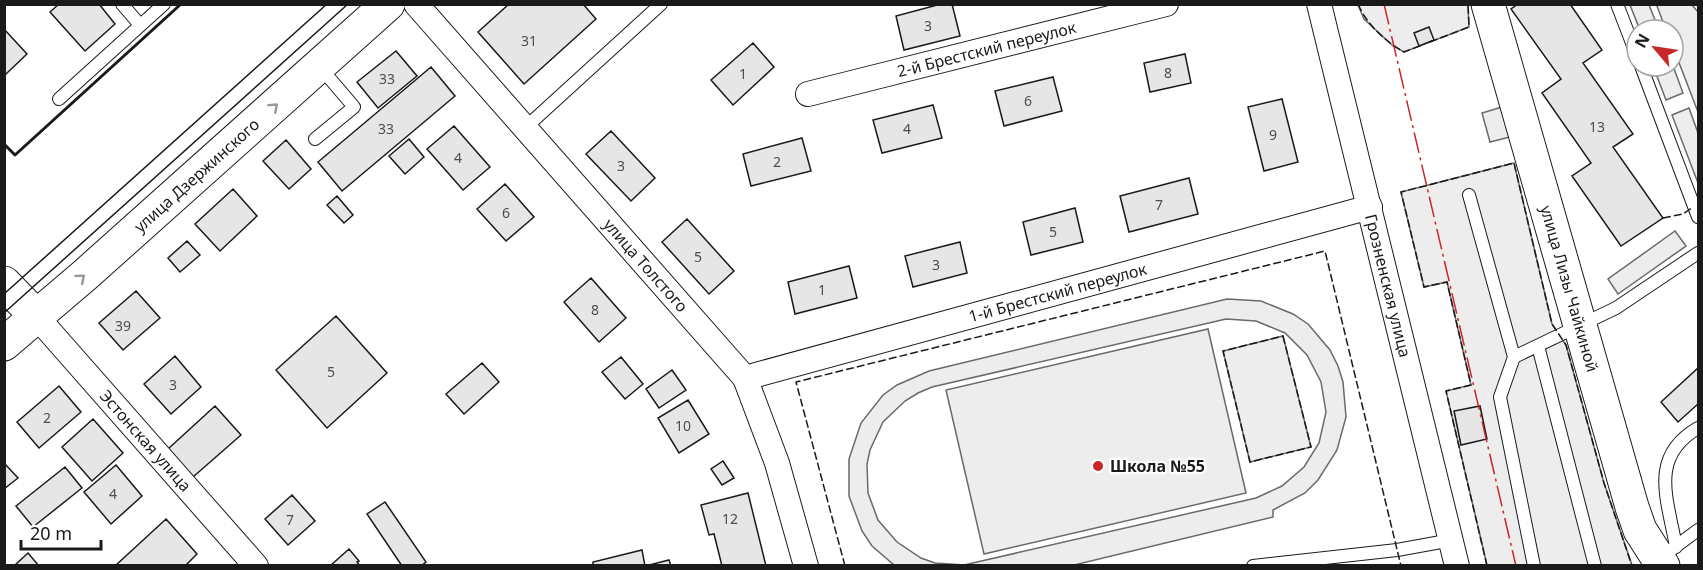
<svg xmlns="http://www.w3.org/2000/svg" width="1703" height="570" font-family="'Noto Sans',sans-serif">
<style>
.built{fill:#ededed;stroke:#6a6a6a;stroke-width:1.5;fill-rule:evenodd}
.building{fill:#e6e6e6;stroke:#1a1a1a;stroke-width:1.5}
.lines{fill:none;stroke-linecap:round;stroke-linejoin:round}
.lane-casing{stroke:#1a1a1a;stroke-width:14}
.street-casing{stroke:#1a1a1a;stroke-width:26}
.secondary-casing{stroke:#1a1a1a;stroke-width:35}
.lane{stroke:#fff;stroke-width:12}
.street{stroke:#fff;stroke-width:24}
.secondary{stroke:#fff;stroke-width:33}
.tram{stroke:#1a1a1a;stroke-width:1.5}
.fence{stroke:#1a1a1a;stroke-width:1.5;stroke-dasharray:8 3;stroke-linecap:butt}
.wall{stroke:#1a1a1a;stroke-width:3}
.power{stroke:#c62828;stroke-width:1.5;stroke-dasharray:21 4.5 3 4.5;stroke-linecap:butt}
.oneway{stroke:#989898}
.poi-dot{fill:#c62828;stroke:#fff;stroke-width:2}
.labels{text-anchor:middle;stroke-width:4.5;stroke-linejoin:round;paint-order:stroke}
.number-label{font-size:14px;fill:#4d4d4d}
.street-label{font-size:16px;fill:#1a1a1a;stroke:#fff}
.poi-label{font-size:16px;font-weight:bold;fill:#1a1a1a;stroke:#fff;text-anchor:start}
</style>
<rect width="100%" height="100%" fill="#fff"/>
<path class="built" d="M1659,4L1692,5L1698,12V112L1673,47V30H1666L1657,6Z
M1358,5H1468L1469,27L1404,52L1393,46L1364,19Z
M1630,5H1649L1657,25L1640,30Z
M1653,66H1673L1683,93L1666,100Z
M1502,107L1510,137L1490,142L1482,113Z
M1689,108L1698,133V183L1672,115Z
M1514,163L1552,324L1566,345L1604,483L1632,565H1487L1446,391L1471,385L1447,282L1424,287L1401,192Z
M1675,231L1686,246L1618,294L1608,279Z
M1227,299L1261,301L1293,314L1308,324L1330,350L1338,366L1343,382L1346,417L1337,450L1318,480L1305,493L1273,510V517L1070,566L894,565L872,546L862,531L849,496V459L861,423L883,395L897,385L929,371ZM1226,319L1256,321L1285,333L1307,355L1321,382L1326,412L1319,443L1304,467L1282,486L1256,498L964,565L935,563L921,558L897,542L878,520L868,493L867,464L870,450L883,422L905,401L918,393L932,387Z
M1208,329L1246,493L984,554L946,390Z
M1283,336L1311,447L1250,462L1223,351Z"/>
<path class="building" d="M59,4H99L115,24L85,51L50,12Z
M509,4H583L596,19L524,84L478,32Z
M941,4H952L960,36L904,50L896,16Z
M1518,4H1570L1602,50L1583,63L1633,134L1613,147L1663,218L1621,246L1572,176L1591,163L1542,93L1561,79L1511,9Z
M1429,27L1434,40L1419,46L1414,33Z
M4,29L27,54L6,74L4,72Z
M753,43L774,67L733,105L711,80Z
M396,51L417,76L378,108L357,82Z
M1185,54L1191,83L1150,92L1144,63Z
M431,67L455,96L342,191L318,162Z
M1053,77L1062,111L1004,126L995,91Z
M1282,99L1298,162L1264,171L1248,107Z
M933,105L942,138L882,153L873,120Z
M454,126L490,167L463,190L427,149Z
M611,131L655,178L631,201L586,154Z
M802,138L811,171L751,186L743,154Z
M409,139L424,157L405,174L389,156Z
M286,140L311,169L289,189L263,161Z
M1189,178L1198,214L1129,232L1120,196Z
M505,184L534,217L506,241L477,209Z
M233,189L257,216L220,251L195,224Z
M337,196L353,215L344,223L327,205Z
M1075,208L1083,242L1031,255L1023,222Z
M687,219L734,271L709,294L662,242Z
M187,241L200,255L180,272L168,258Z
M960,242L967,273L913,287L905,256Z
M849,266L857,298L795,314L788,282Z
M591,278L626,318L599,342L564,302Z
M136,291L160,318L123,350L99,323Z
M336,316L387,373L327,428L276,370Z
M175,356L201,387L171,414L144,384Z
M621,357L643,384L625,399L602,372Z
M482,363L499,382L464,414L446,394Z
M1698,368V404L1678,422L1661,402Z
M672,370L686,390L659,408L646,389Z
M59,386L81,412L39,448L17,422Z
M688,400L709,434L679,453L658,418Z
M215,406L241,435L193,477L168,449Z
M1480,406L1487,439L1461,445L1454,411Z
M93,419L123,453L92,481L62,447Z
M723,461L734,478L722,485L711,469Z
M4,463L18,478L4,489Z
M116,465L142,496L111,524L84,492Z
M65,467L82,488L33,527L16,506Z
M748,493L766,566H722L714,534L709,535L701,505Z
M292,495L315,521L288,545L265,519Z
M385,502L426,562L421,566H402L367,514Z
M166,519L197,554L185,566H115Z
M349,549L359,561L357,562L360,566H330Z
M642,550L645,566H593V562Z
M28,553L39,566H14Z
M669,560L671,566H649V565Z"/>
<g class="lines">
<defs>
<path id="lane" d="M122,4L140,25
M1617,4L1637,56
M1641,66L1698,217
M59,99L164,4
M525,128L661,4
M315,139L354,107L320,67
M1469,195L1514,357L1500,397L1534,566
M1538,346L1595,566
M1514,357L1616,308L1698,253
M1676,547C1668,500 1648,457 1698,428
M1671,550L1698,530
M1253,566L1397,550L1452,540"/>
<g id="street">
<path id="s1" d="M416,4L745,378L777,463L806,566"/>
<path id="s2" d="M1319,4L1457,566"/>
<path id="s3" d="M808,94L1166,4"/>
<path id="s4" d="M36,316L256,566"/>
<path id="s5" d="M745,378L1370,207"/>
</g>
<g id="secondary">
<path id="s6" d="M1488,4L1632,507L1640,530L1663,566"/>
<path d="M4,283L36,316"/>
<path id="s7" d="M4,344L85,275L388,4"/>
</g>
</defs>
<use href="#lane" class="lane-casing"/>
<use href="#street" class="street-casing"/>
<use href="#secondary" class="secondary-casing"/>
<use href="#lane" class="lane"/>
<use href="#street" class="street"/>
<use href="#secondary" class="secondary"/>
<path class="tram" d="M4,294L327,4
M4,313L348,4"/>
<path class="fence" d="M1358,4C1367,25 1385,41 1404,52L1422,45
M1697,4L1698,6
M1430,42L1469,27L1468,4
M1663,218L1683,214L1693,207
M1283,336L1311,447L1250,462L1223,351Z
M845,566L796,382L1325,251L1401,566
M1487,566L1446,391L1471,385L1447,282L1424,287L1401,192L1514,163L1552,324L1566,345L1604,483L1632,566"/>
<path class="wall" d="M4,144L15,155L181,4"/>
<path class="power" d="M1384,4L1516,566"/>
</g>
<defs><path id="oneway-chevron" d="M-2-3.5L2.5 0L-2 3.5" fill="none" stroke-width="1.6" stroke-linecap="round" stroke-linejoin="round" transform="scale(1.5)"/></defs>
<g class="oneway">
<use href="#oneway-chevron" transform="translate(274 107) rotate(-42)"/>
<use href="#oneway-chevron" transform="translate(81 278) rotate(-40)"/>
</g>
<circle class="poi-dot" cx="1098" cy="466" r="6"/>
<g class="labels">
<g class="number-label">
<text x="928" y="31">3</text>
<text x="529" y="46">31</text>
<text x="1168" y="78">8</text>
<text x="743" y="79">1</text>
<text x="387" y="84">33</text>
<text x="1028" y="106">6</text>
<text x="1597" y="132">13</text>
<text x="386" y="134">33</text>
<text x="907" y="134">4</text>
<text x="1273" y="140">9</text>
<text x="458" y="163">4</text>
<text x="777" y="167">2</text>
<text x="621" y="171">3</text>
<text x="1159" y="210">7</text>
<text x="506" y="218">6</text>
<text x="1053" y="237">5</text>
<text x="698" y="262">5</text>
<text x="936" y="270">3</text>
<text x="822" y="295">1</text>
<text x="595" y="315">8</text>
<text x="123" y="331">39</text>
<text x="331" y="377">5</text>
<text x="173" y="390">3</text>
<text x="47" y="423">2</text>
<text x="683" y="431">10</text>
<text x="113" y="499">4</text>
<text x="730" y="524">12</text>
<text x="290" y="525">7</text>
</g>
<g class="street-label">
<text dy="6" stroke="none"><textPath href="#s3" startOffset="184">2-й Брестский переулок</textPath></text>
<text dy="6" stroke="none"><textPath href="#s7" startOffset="256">улица Дзержинского</textPath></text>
<text dy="6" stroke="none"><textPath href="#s1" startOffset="348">улица Толстого</textPath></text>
<text dy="6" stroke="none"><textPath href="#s2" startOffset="290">Грозненская улица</textPath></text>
<text dy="6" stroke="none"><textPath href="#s6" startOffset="296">улица Лизы Чайкиной</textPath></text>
<text dy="6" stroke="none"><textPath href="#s5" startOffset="324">1-й Брестский переулок</textPath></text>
<text dy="6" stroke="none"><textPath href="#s4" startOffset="166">Эстонская улица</textPath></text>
</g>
<g class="poi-label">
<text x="1110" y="472">Школа №55</text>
</g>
</g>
<rect width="1703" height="570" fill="none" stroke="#1a1a1a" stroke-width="12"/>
<g transform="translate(1655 48) rotate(299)"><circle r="28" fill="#ffffff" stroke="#a3a3a3" stroke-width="1.5"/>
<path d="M0-4.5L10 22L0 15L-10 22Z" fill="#c62828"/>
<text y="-9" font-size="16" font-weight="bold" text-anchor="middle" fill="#1a1a1a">N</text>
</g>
<path d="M21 540v9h80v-9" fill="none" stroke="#1a1a1a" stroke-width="3"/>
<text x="30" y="540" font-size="18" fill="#1a1a1a" stroke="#ffffff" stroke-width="4.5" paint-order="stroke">20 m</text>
</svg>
